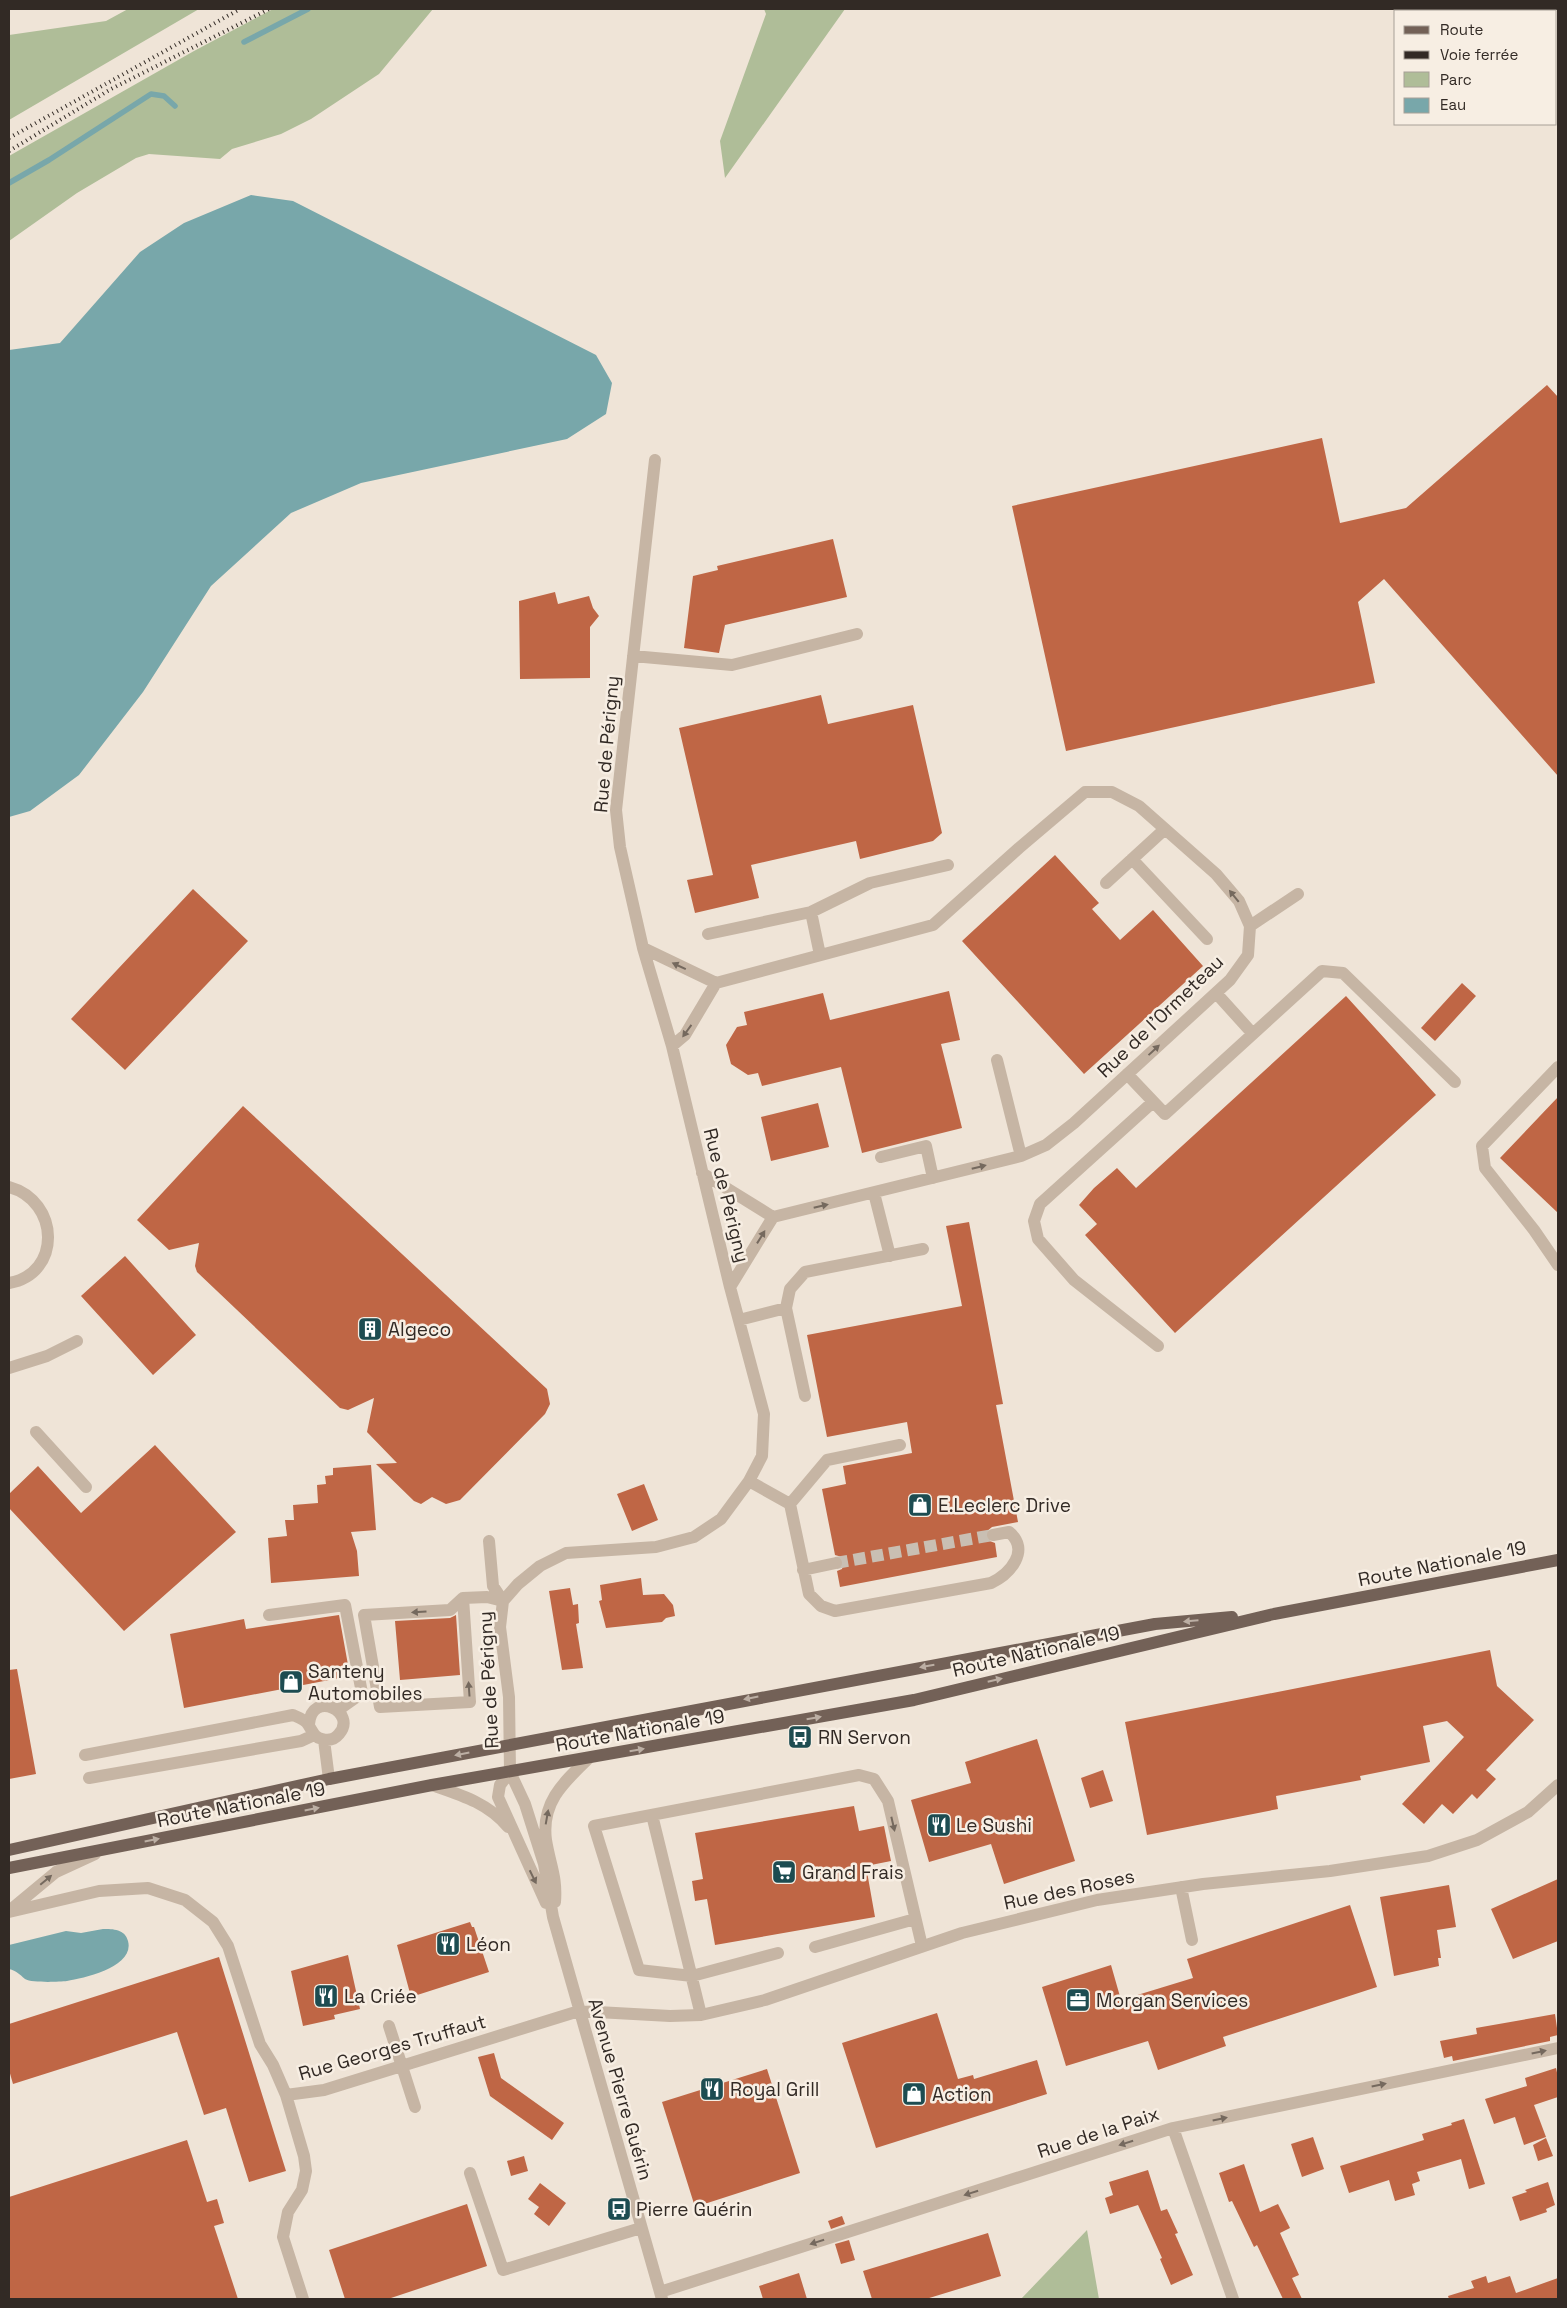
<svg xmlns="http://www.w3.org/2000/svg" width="1567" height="2308" font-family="'Space Grotesk',sans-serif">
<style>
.green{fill:#afbd98}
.water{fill:#78a7aa}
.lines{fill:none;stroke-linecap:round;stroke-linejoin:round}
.stream{stroke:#78a7aa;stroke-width:5.5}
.building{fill:#bf6645}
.minor-tunnel{stroke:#c9bfb3;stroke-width:12;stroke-dasharray:12 6;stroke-linecap:butt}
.minor{stroke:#c6b5a4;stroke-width:12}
.major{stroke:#736157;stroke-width:12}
.rail{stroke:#322a25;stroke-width:4;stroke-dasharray:1 4;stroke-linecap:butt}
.oneway{fill:#75695e}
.oneway2{fill:#bcafa4}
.labels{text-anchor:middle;stroke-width:5;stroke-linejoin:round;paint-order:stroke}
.street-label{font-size:19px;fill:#322a25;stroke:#f7eee3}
.poi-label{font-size:19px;fill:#322a25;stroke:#f7eee3;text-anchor:start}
</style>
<rect width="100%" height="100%" fill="#efe4d7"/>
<path class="green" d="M128,9H199L9,120V35L106,21Z
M273,9H433L379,74L311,119L281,134L232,149L220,159L149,154L136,158L77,193L9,241V156L194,51Z
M764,9H845L725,178L720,141L766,14Z
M1087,2230L1099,2299H1021Z"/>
<path class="water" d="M251,195L293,201L596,355L612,383L606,414L567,439L361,483L291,513L211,586L143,692L79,775L30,811L9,817V350L60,343L140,252L184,223Z
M103,1929C113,1929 125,1929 128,1941C135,1967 85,1978 67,1981C58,1982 32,1983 25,1979C19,1974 17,1971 9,1969V1945L66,1931L81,1933Z"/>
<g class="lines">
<path class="stream" d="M244,42L308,9
M9,183L49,160L151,94L164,96L175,106"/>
</g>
<path class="building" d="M1547,385L1558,397V776L1384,579L1358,602L1375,683L1066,751L1012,506L1322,438L1340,523L1406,508Z
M833,539L847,597L725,625L719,653L684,648L693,576L718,570L717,566Z
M555,592L558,604L589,596L593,608L599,616L590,627V678L520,679L519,601Z
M821,695L828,724L913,705L942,833L933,841L860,859L856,841L751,865L759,898L695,913L687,880L713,875L679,728Z
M1055,855L1099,903L1092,909L1120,940L1153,910L1203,966L1084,1074L962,941Z
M193,889L248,941L125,1070L71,1019Z
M1462,983L1476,996L1435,1041L1421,1028Z
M949,991L960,1040L941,1044L962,1128L862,1153L841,1067L762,1086L758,1073L748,1075L731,1064L726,1045L737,1027L747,1025L744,1012L823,993L830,1020Z
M1346,996L1436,1095L1175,1333L1085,1235L1097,1224L1079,1205L1094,1188L1117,1168L1136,1188Z
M1558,1097V1213L1500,1158Z
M818,1103L829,1147L771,1161L761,1117Z
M243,1106L547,1389L550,1404L545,1414L460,1500L446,1504L432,1497L421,1504L414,1501L376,1464L397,1463L367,1432L374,1398L348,1410L340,1408L197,1272L195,1266L199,1243L169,1250L137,1220Z
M969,1222L1003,1404L996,1405L1018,1522L992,1527L986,1532L987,1540L995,1543L997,1557L840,1587L837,1571L842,1569L844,1562L842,1557L835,1555L822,1489L846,1484L843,1466L912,1453L907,1422L827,1437L807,1335L962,1306L946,1226Z
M125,1256L196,1335L153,1375L81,1296Z
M155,1445L236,1532L124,1631L9,1508V1494L38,1466L81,1513Z
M371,1465L376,1530L351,1532L357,1551L359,1576L271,1583L268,1538L287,1536L285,1520H294L293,1505L318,1503L317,1485L326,1484L325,1476L333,1475V1468Z
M644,1484L658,1520L632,1531L617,1494Z
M641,1578L643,1595L664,1594L673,1605L675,1616L666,1618L662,1622L606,1628L599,1601L602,1600L600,1585Z
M570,1588L573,1605L578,1604L579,1623L576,1624L583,1668L562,1670L549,1591Z
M339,1615L350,1676L184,1708L170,1634L244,1619L246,1629Z
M456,1615L460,1675L400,1680L395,1621L450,1618Z
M1490,1650L1497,1686L1534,1720L1486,1770L1496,1779L1477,1799L1472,1794L1453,1814L1442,1804L1424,1824L1402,1804L1464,1737L1447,1721L1423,1726L1430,1762L1360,1776L1361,1780L1276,1796L1278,1809L1147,1835L1125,1722Z
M17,1669L36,1774L9,1779V1670Z
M1037,1739L1075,1861L1004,1884L991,1844L929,1862L911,1800L971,1783L965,1762Z
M1103,1770L1113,1801L1090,1808L1081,1778Z
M854,1806L859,1831L884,1826L891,1861L866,1866L875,1917L715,1945L707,1899L695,1901L692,1881L703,1879L695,1833Z
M1558,1879V1941L1513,1959L1491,1909Z
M1449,1885L1456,1927L1437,1930L1441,1958H1438L1439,1966L1394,1976L1380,1897Z
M1350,1905L1377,1987L1223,2037L1226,2046L1158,2070L1148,2041L1066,2066L1042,1987L1111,1965L1121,2000L1193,1978L1187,1959Z
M470,1922L472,1927H474L489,1972L411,1997L397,1945Z
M348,1955L360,2009L334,2015L335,2019L303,2026L291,1971Z
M219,1957L286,2171L249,2182L226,2108L204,2115L177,2032L13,2084L9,2070V2024Z
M937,2013L958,2079L973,2075L974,2079L1037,2060L1047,2094L876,2148L842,2043Z
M1555,2014L1558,2035L1550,2037V2041L1453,2061L1452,2056L1444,2058L1440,2041L1477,2034L1476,2028Z
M494,2053L501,2078L564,2123L552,2140L490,2096L478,2057Z
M1556,2068L1558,2077V2097L1534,2105L1546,2137L1524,2145L1515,2117L1494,2124L1485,2099L1527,2086L1525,2078Z
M767,2069L800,2173L695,2207L662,2102Z
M1464,2119L1485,2184L1469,2189L1461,2159L1417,2172L1420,2181L1412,2184L1415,2195L1395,2201L1389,2180L1349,2193L1340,2166L1424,2140L1422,2134L1452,2125L1451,2123Z
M1313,2137L1324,2169L1302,2177L1291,2144Z
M1546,2138L1553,2156L1538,2161L1533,2145Z
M187,2140L207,2202L217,2199L224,2223L214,2226L238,2299H9V2197Z
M524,2156L528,2171L511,2176L507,2161Z
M1244,2164L1260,2212L1278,2204L1290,2228L1280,2233L1299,2275L1292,2278L1302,2299H1283L1257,2245L1254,2247L1232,2201L1229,2202L1219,2173Z
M1148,2170L1161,2211L1167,2209L1178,2233L1175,2234L1193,2275L1171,2285L1160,2259L1162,2258L1138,2205L1110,2214L1105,2198L1113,2195L1109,2182Z
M1548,2182L1555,2205L1546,2209L1547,2212L1520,2221L1512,2197L1527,2192L1525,2190Z
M540,2183L566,2203L549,2226L534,2214L539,2207L528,2199Z
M467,2204L487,2266L388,2299H345L329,2250Z
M842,2216L845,2224L831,2229L828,2221Z
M988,2233L1001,2276L926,2299H872L863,2271Z
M849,2240L855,2260L841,2264L835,2244Z
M799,2273L807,2299H763L759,2286Z
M1486,2276L1488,2283L1510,2276L1516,2293L1558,2278V2299H1449L1448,2296L1474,2288L1471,2281Z"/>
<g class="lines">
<path class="minor-tunnel" d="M836,1563L993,1535"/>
<path class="minor" d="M655,460L616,810L620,847L643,948L672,1046L730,1287L764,1414L762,1456L749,1481L721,1519L694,1537L656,1547L566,1553L540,1566L518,1584L503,1601L500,1627L509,1697L510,1772L525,1804L544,1864L553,1917L662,2299
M633,656L732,665L857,634
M1132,859L1207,939
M1106,883L1165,829
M811,912L820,955
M1250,926L1298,894
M708,934L811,912L870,883L948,865
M643,948L716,983L933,925L1019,848L1085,792H1112L1139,806L1216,874L1239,901L1250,926L1248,955L1230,980L1074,1123L1046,1145L1021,1156L773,1217L730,1287
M1216,993L1253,1034
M672,1046L685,1035L716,983
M997,1060L1021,1156
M1558,1067L1482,1146L1485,1168L1534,1230L1558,1265
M1127,1074L1165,1114L1322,971L1343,973L1455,1082
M1153,1102L1040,1204L1034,1221L1038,1239L1074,1280L1158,1346
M881,1157L926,1146L933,1178
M702,1173L773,1217
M9,1187C60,1201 62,1274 9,1283
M874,1193L890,1256
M739,1320L786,1308
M9,1368L47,1356L77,1341
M805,1396L786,1308L790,1289L805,1272L923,1249
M36,1432L86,1487
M749,1481L790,1504L809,1594L821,1606L835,1611L991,1583C1010,1574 1031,1550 1009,1532L993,1535
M790,1504L827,1460L900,1445
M489,1541L493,1586L503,1601
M803,1570L836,1563
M463,1598L470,1702L380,1707L364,1615L450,1610L463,1598L487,1597L503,1601
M269,1615L345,1605L362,1693L338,1710
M324,1740L329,1779
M85,1755L293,1715C298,1717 307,1721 309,1726C313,1732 314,1737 322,1739C329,1741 335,1739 339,1734C358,1712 312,1689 309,1724
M510,1772L500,1785L498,1797L546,1903
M89,1778L301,1741L314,1735
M432,1785C461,1795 488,1803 508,1827
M652,1815L701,2015
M1181,1887L1192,1940
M555,1902C557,1876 550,1865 546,1840C541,1802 564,1782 589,1758
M9,1911L56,1872L95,1854
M9,1912L99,1891L148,1888L185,1900L213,1922L228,1946L260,2044L273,2065L286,2095L324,2090L579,2011L670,2016L701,2015L765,2000L962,1933L1097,1900L1203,1884L1330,1871L1428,1856L1477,1840L1528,1812L1558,1785
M815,1947L915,1919
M778,1953L692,1976L639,1970L594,1826L859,1775L874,1779L888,1801L922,1946
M389,2026L415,2107
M286,2095L304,2156L306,2171L302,2190L288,2212L283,2237L303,2299
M1173,2128L1233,2299
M470,2173L503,2270L641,2228
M660,2292L1173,2128L1558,2048"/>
<path class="major" d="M9,1850L329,1779L1155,1624L1232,1617
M9,1868L432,1785L914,1700L1274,1614L1558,1560"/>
<path class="rail" d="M9,138L240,9
M9,151L111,89L269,9"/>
</g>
<defs><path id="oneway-solid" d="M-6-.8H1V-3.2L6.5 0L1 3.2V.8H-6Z" transform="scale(1.25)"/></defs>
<g class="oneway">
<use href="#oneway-solid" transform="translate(1234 896) rotate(-129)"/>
<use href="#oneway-solid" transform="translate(679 966) rotate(-155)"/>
<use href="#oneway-solid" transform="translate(687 1031) rotate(126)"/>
<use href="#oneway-solid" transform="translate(1154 1050) rotate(-43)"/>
<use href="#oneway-solid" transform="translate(979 1167) rotate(-14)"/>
<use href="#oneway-solid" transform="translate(821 1206) rotate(-13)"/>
<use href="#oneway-solid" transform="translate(761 1237) rotate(-58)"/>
<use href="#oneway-solid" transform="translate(419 1612) rotate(176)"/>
<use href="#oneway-solid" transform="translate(469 1689) rotate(-94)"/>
<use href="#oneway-solid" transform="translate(547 1817) rotate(-80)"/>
<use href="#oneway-solid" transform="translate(893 1824) rotate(77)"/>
<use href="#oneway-solid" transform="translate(533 1877) rotate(64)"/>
<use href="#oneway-solid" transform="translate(46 1880) rotate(-40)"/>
<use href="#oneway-solid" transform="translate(1539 2052) rotate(-12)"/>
<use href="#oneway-solid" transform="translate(1379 2085) rotate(-12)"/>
<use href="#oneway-solid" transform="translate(1220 2119) rotate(-12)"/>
<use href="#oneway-solid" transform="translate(1126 2143) rotate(162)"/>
<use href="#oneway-solid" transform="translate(971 2193) rotate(162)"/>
<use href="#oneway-solid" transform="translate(817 2242) rotate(162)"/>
</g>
<g class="oneway2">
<use href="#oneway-solid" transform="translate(1191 1621) rotate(175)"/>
<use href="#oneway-solid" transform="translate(927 1666) rotate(170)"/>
<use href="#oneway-solid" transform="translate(995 1680) rotate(-13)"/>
<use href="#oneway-solid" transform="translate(751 1698) rotate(169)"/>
<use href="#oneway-solid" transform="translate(814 1718) rotate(-10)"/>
<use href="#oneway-solid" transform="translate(637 1750) rotate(-10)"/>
<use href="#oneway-solid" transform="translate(462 1754) rotate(169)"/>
<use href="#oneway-solid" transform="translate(312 1809) rotate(-11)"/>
<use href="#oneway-solid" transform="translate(152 1840) rotate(-11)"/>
</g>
<defs>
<symbol id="building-square" viewBox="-11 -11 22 22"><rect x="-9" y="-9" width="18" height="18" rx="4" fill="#1d4c51" stroke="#f7eee3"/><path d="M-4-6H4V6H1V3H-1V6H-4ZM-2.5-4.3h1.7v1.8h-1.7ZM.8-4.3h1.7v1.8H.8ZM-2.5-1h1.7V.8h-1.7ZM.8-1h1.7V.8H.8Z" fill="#fff"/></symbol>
<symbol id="shop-square" viewBox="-11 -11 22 22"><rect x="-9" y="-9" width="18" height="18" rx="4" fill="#1d4c51" stroke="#f7eee3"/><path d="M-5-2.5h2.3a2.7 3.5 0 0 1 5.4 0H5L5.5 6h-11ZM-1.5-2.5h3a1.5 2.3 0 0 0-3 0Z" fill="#fff"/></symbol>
<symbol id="bus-square" viewBox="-11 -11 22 22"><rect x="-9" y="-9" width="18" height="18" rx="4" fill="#1d4c51" stroke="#f7eee3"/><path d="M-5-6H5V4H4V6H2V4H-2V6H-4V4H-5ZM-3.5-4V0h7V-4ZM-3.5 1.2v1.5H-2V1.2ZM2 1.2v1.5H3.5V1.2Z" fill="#fff"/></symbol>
<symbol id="restaurant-square" viewBox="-11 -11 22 22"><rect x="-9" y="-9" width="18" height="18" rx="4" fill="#1d4c51" stroke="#f7eee3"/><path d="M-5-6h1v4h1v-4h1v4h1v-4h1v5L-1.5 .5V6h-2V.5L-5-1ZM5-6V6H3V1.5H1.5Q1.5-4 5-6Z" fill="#fff"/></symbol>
<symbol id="supermarket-square" viewBox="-11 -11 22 22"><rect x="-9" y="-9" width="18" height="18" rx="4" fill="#1d4c51" stroke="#f7eee3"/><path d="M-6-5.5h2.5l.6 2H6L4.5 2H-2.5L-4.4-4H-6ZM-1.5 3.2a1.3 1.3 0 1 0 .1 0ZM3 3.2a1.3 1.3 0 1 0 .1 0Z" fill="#fff"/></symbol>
<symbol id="office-square" viewBox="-11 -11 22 22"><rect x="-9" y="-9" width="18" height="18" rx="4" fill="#1d4c51" stroke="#f7eee3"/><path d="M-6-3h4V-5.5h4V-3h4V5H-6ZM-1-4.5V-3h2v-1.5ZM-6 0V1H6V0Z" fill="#fff"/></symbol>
</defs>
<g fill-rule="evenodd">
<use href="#building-square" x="356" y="1315" width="28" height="28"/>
<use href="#shop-square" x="906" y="1491" width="28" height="28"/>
<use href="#shop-square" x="277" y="1668" width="28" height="28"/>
<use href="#bus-square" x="786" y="1723" width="28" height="28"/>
<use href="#restaurant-square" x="925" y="1811" width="28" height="28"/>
<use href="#supermarket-square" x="770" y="1858" width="28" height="28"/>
<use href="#restaurant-square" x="434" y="1930" width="28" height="28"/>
<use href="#restaurant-square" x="312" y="1982" width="28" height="28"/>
<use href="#office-square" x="1064" y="1986" width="28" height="28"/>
<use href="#restaurant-square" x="698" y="2075" width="28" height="28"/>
<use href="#shop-square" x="900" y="2080" width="28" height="28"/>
<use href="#bus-square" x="605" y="2195" width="28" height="28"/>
</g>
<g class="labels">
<g class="street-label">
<text transform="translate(606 744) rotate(-85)" y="7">Rue de Périgny</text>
<text transform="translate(1160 1016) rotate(-44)" y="7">Rue de l'Ormeteau</text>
<text transform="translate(727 1195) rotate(76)" y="7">Rue de Périgny</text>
<text transform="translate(1442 1563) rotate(-11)" y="7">Route Nationale 19</text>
<text transform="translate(1036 1651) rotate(-13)" y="7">Route Nationale 19</text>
<text transform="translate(488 1680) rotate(-93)" y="7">Rue de Périgny</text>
<text transform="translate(640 1730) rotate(-10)" y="7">Route Nationale 19</text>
<text transform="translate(241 1804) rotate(-11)" y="7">Route Nationale 19</text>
<text transform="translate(1069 1889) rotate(-12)" y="7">Rue des Roses</text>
<text transform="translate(392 2047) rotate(-16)" y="7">Rue Georges Truffaut</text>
<text transform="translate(621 2089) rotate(74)" y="7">Avenue Pierre Guérin</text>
<text transform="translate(1098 2132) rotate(-18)" y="7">Rue de la Paix</text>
</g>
<g class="poi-label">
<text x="388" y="1336">Algeco</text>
<text x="938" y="1512">E.Leclerc Drive</text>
<text x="308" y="1678">Santeny<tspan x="308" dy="22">Automobiles</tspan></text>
<text x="818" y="1744">RN Servon</text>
<text x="956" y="1832">Le Sushi</text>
<text x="802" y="1879">Grand Frais</text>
<text x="466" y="1951">Léon</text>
<text x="344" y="2003">La Criée</text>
<text x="1096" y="2007">Morgan Services</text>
<text x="730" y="2096">Royal Grill</text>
<text x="932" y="2101">Action</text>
<text x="636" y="2216">Pierre Guérin</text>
</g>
</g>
<rect width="1567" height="2308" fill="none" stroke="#322a25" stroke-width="20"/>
<rect x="1394" y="10" width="162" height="115" fill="#f7eee3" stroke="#a8a097"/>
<rect x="1404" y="26" width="25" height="8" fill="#736157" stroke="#a8a097"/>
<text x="1440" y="35" font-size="15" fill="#322a25">Route</text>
<rect x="1404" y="51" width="25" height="8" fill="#322a25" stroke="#a8a097"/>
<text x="1440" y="60" font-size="15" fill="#322a25">Voie ferrée</text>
<rect x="1404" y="72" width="25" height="15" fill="#afbd98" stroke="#a8a097"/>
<text x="1440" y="85" font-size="15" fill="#322a25">Parc</text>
<rect x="1404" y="98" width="25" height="15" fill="#78a7aa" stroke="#a8a097"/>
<text x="1440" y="110" font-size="15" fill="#322a25">Eau</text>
</svg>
